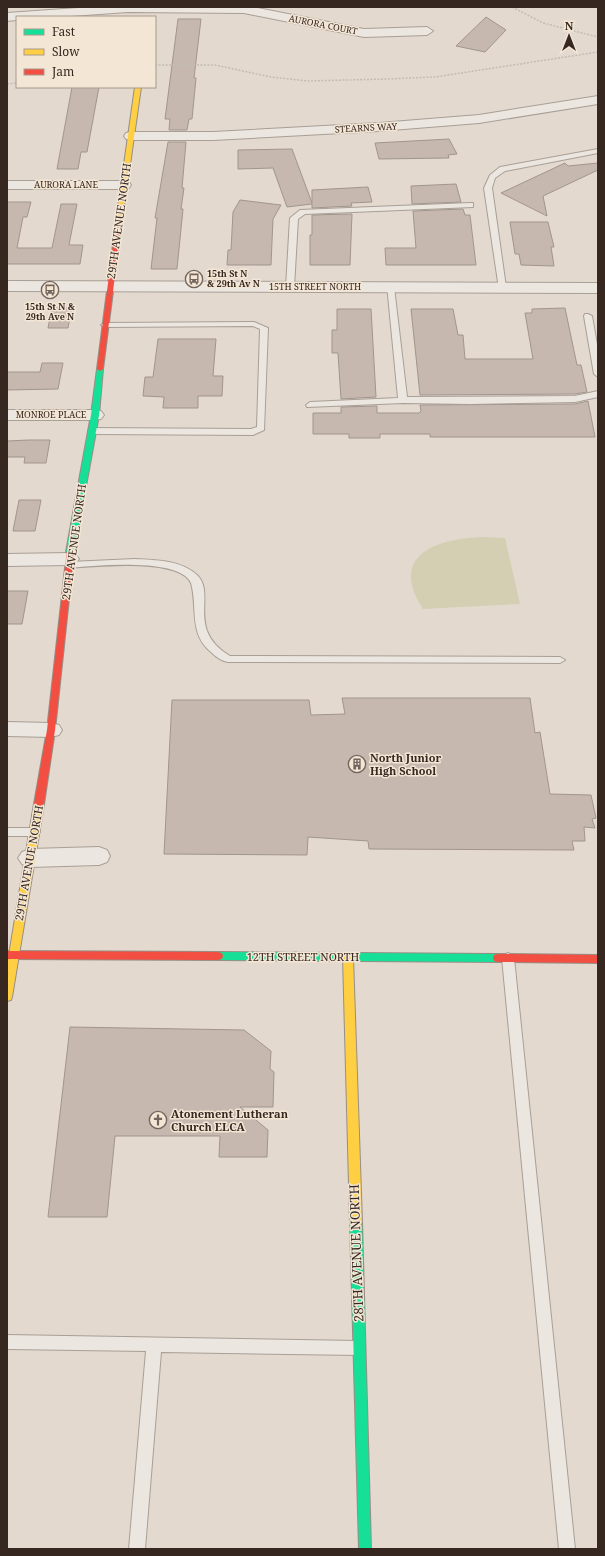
<svg xmlns="http://www.w3.org/2000/svg" width="605" height="1556" font-family="'Noto Serif',serif">
<style>
.green{fill:#d4cfb2}
.building{fill:#c6b8af;stroke:#a2958d}
.lines{fill:none;stroke-linecap:round;stroke-linejoin:round}
.lane-casing{stroke:#a89f97;stroke-width:2}
.street-casing{stroke:#a89f97;stroke-width:2}
.fast-casing{stroke:#988e86;stroke-width:2}
.slow-casing{stroke:#988e86;stroke-width:2}
.jam-casing{stroke:#988e86;stroke-width:2}
.path{stroke:#c3bcb6;stroke-width:1.5;stroke-dasharray:2 1.5;stroke-linecap:butt}
.lane{fill:#ebe6df;fill-rule:evenodd}
.street{fill:#ebe6df;fill-rule:evenodd}
.fast{fill:#16e098;fill-rule:evenodd}
.slow{fill:#ffcf43;fill-rule:evenodd}
.jam{fill:#f24e42;fill-rule:evenodd}
.labels{text-anchor:middle;stroke-width:3;stroke-linejoin:round;paint-order:stroke}
.far-street-label{font-size:9px;fill:#362720;stroke:#f3e6d5}
.far-poi-label{font-size:9px;font-weight:bold;fill:#362720;stroke:#f3e6d5;text-anchor:start}
.street-label{font-size:11px;fill:#362720;stroke:#f3e6d5}
.poi-label{font-size:11px;font-weight:bold;fill:#362720;stroke:#f3e6d5;text-anchor:start}
.near-street-label{font-size:13px;fill:#362720;stroke:#f3e6d5}
</style>
<rect width="100%" height="100%" fill="#e3d9ce"/>
<path class="green" d="M481,537L505,538L520,604L423,609C388,556 435,539 481,537Z"/>
<path class="building" d="M486,17L506,30L485,52L456,46Z
M178,19H201L194,78H196L192,119H189L187,130H169L170,119H165Z
M72,87H99L87,152H81L78,169H57Z
M449,139L457,154L448,155L449,158L379,159L375,143Z
M168,142H186L182,188H184L181,209H183L177,269H151L157,218H155Z
M292,149L312,203V190L368,187L372,202L351,203L352,206L312,208V204L287,207L273,168L238,169V150Z
M565,163L568,166L598,163V170L543,196L547,216L501,193Z
M456,184L461,202L412,204L411,186Z
M240,200L281,205L273,219L271,265H227L228,250H231L233,212Z
M7,202H31L27,217H23L17,248H52L61,204H77L69,245H83L80,264H7Z
M463,209L465,215H470L476,265H386L385,248H416L413,211Z
M352,214L350,265H310V235H312V215Z
M510,222H548L554,247H551L554,266L521,265L519,254H515Z
M52,308H72L68,328H48Z
M565,308L577,365H581L587,392L575,394L420,395L411,309H453L458,335H463L465,359H533L525,313H532V309Z
M337,309H371L376,397L341,399L338,353H332V330H337Z
M158,339H216L213,376H223L222,396H198V408H163L164,397L143,396L145,377H153Z
M42,363H63L58,389L7,390V372H40Z
M588,401L595,437H430V434H380V438H349V434H313V413H341V407L377,406V413H419L421,411L420,405L575,404Z
M29,440H50L46,463H24L25,457H7V441Z
M19,500H41L35,531H13Z
M7,591H28L22,624H7Z
M342,698H530L535,733L540,732L550,794L591,795L596,818L592,819L595,828L584,827L585,841H572L574,850L369,849L368,841L308,837L307,855L164,854L172,700H309L311,715L345,714Z
M70,1027L244,1030L271,1051L270,1069L274,1072L273,1107H240L268,1130L267,1157H219L220,1136H115L107,1217H48Z"/>
<g class="lines">
<defs>
<path id="lane" d="M598,149V153L505,171L495,178L492,188L506,287L499,289L484,188L490,175L500,167Z
M470,203H473V207L305,214L298,219L294,287L290,289L286,287L290,218L300,210Z
M387,285L394,287L407,397L575,396L598,391V397L575,402L470,404L403,403L307,407L306,405L310,402L398,398Z
M585,314H588L592,316L598,350V377L594,374L584,316Z
M254,322L268,328L264,430L253,435L92,434L88,431L92,428L251,429L257,427L260,329L253,326L105,327L101,325L105,323Z
M135,559C155,560 181,560 197,575C217,594 185,629 230,656L560,657L565,660L560,663L228,662C222,661 216,657 212,653C188,634 198,608 191,583C179,557 94,566 69,568L64,565L69,562Z
M7,828H34L38,829L40,832L38,835L34,836H7Z
M508,953L512,955L514,958L575,1549H559L502,958L504,955Z
M7,1335L358,1341L363,1343L365,1348L363,1353L358,1355L161,1352L145,1549H129L146,1351L7,1349Z"/>
<path id="street" d="M92,7H253L364,29L427,27L433,31L427,35L364,37L244,13L128,12L57,17H17V20L7,21V13Z
M598,96V104L479,123L379,131L213,140H131L126,139L124,136L126,133L131,132H213L379,123L479,115Z
M7,181H124L129,182L131,185L129,188L124,189H7Z
M7,281L598,283V293L7,291Z
M7,410H95L101,411L104,415L101,419L95,420H7Z
M69,553L76,555L79,559L76,563L69,565L7,566V554Z
M7,722L51,723L59,725L62,730L59,735L51,737L7,736Z
M99,847L107,850L110,856L107,862L99,865L30,867L22,864L18,858L22,852L30,849Z"/>
<path id="fast" d="M100,367L103,369L99,415L74,552L70,554L66,552L91,415L97,369Z
M218,952L498,954L502,955L503,958L502,961L498,962L218,960L214,959L213,956L214,953Z
M356,1217L360,1218L362,1222L371,1549H359L350,1222L352,1218Z"/>
<path id="slow" d="M135,87H141L122,221L119,223L116,221Z
M39,801L44,804L12,997L11,1000L7,1001V967L34,804Z
M348,953L352,954L353,957L362,1222L360,1226L356,1227L352,1226L350,1222L343,957L344,954Z"/>
<path id="jam" d="M119,219L122,221L103,369L100,371L97,369L116,221Z
M67,550H70L74,552L55,730L44,804L39,807L34,804L47,730Z
M7,951L218,952L222,953L223,956L222,959L218,960L7,959Z
M498,954L598,955V963L498,962L494,961L493,958L494,955Z"/>
</defs>
<use href="#lane" class="lane-casing"/>
<use href="#street" class="street-casing"/>
<use href="#fast" class="fast-casing"/>
<use href="#slow" class="slow-casing"/>
<use href="#jam" class="jam-casing"/>
<path class="path" d="M512,7L543,23L598,37
M155,65H215L271,77L308,81L386,79L435,77L598,52
M7,84L17,83"/>
<use href="#lane" class="lane"/>
<use href="#street" class="street"/>
<use href="#fast" class="fast"/>
<use href="#slow" class="slow"/>
<use href="#jam" class="jam"/>
</g>
<defs>
<symbol id="bus-ring" viewBox="-11 -11 22 22"><circle r="9.5" fill="#f3e6d5" stroke="#73655d" stroke-width="1.5"/><path d="M-5-6H5V4H4V6H2V4H-2V6H-4V4H-5ZM-3.5-4V0h7V-4ZM-3.5 1.2v1.5H-2V1.2ZM2 1.2v1.5H3.5V1.2Z" fill="#73655d"/></symbol>
<symbol id="building-ring" viewBox="-11 -11 22 22"><circle r="9.5" fill="#f3e6d5" stroke="#73655d" stroke-width="1.5"/><path d="M-4-6H4V6H1V3H-1V6H-4ZM-2.5-4.3h1.7v1.8h-1.7ZM.8-4.3h1.7v1.8H.8ZM-2.5-1h1.7V.8h-1.7ZM.8-1h1.7V.8H.8Z" fill="#73655d"/></symbol>
<symbol id="church-ring" viewBox="-11 -11 22 22"><circle r="9.5" fill="#f3e6d5" stroke="#73655d" stroke-width="1.5"/><path d="M-1.2-6h2.4v3.5h3.3v2.4h-3.3V6h-2.4V-.1h-3.3v-2.4h3.3Z" fill="#73655d"/></symbol>
</defs>
<g fill-rule="evenodd">
<use href="#bus-ring" x="184" y="269" width="20" height="20"/>
<use href="#bus-ring" x="40" y="280" width="20" height="20"/>
<use href="#building-ring" x="347" y="754" width="20" height="20"/>
<use href="#church-ring" x="148" y="1110" width="20" height="20"/>
</g>
<g class="labels">
<g class="far-street-label">
<text transform="translate(323 25) rotate(11)" y="3">AURORA COURT</text>
<text transform="translate(366 128) rotate(-3)" y="3">STEARNS WAY</text>
<text x="66" y="188">AURORA LANE</text>
<text x="315" y="290">15TH STREET NORTH</text>
<text x="51" y="418">MONROE PLACE</text>
</g>
<g class="far-poi-label">
<text x="207" y="277">15th St N<tspan x="207" dy="10">&amp; 29th Av N</tspan></text>
<text x="50" y="310" text-anchor="middle">15th St N &amp;<tspan x="50" dy="10">29th Ave N</tspan></text>
</g>
<g class="street-label">
<text transform="translate(119 221) rotate(-82)" y="4">29TH AVENUE NORTH</text>
<text transform="translate(74 542) rotate(-82)" y="4">29TH AVENUE NORTH</text>
<text transform="translate(29 863) rotate(-80)" y="4">29TH AVENUE NORTH</text>
<text x="303" y="961">12TH STREET NORTH</text>
</g>
<g class="poi-label">
<text x="370" y="762">North Junior<tspan x="370" dy="13">High School</tspan></text>
<text x="171" y="1118">Atonement Lutheran<tspan x="171" dy="13">Church ELCA</tspan></text>
</g>
<g class="near-street-label">
<text transform="translate(356 1253) rotate(-92)" y="5">28TH AVENUE NORTH</text>
</g>
</g>
<rect width="605" height="1556" fill="none" stroke="#362720" stroke-width="16"/>
<rect x="16" y="16" width="140" height="72" fill="#f3e6d5" stroke="#a79a8d"/>
<rect x="24" y="29" width="20" height="6" fill="#16e098" stroke="#a79a8d"/>
<text x="52" y="36" font-size="12" fill="#362720">Fast</text>
<rect x="24" y="49" width="20" height="6" fill="#ffcf43" stroke="#a79a8d"/>
<text x="52" y="56" font-size="12" fill="#362720">Slow</text>
<rect x="24" y="69" width="20" height="6" fill="#f24e42" stroke="#a79a8d"/>
<text x="52" y="76" font-size="12" fill="#362720">Jam</text>
<g transform="translate(569 36)" stroke="#f3e6d5" stroke-width="3" paint-order="stroke">
<path d="M0-3L7 15L0 10L-7 15Z" fill="#362720"/>
<text y="-6" font-size="11" font-weight="bold" text-anchor="middle" fill="#362720">N</text>
</g>
</svg>
